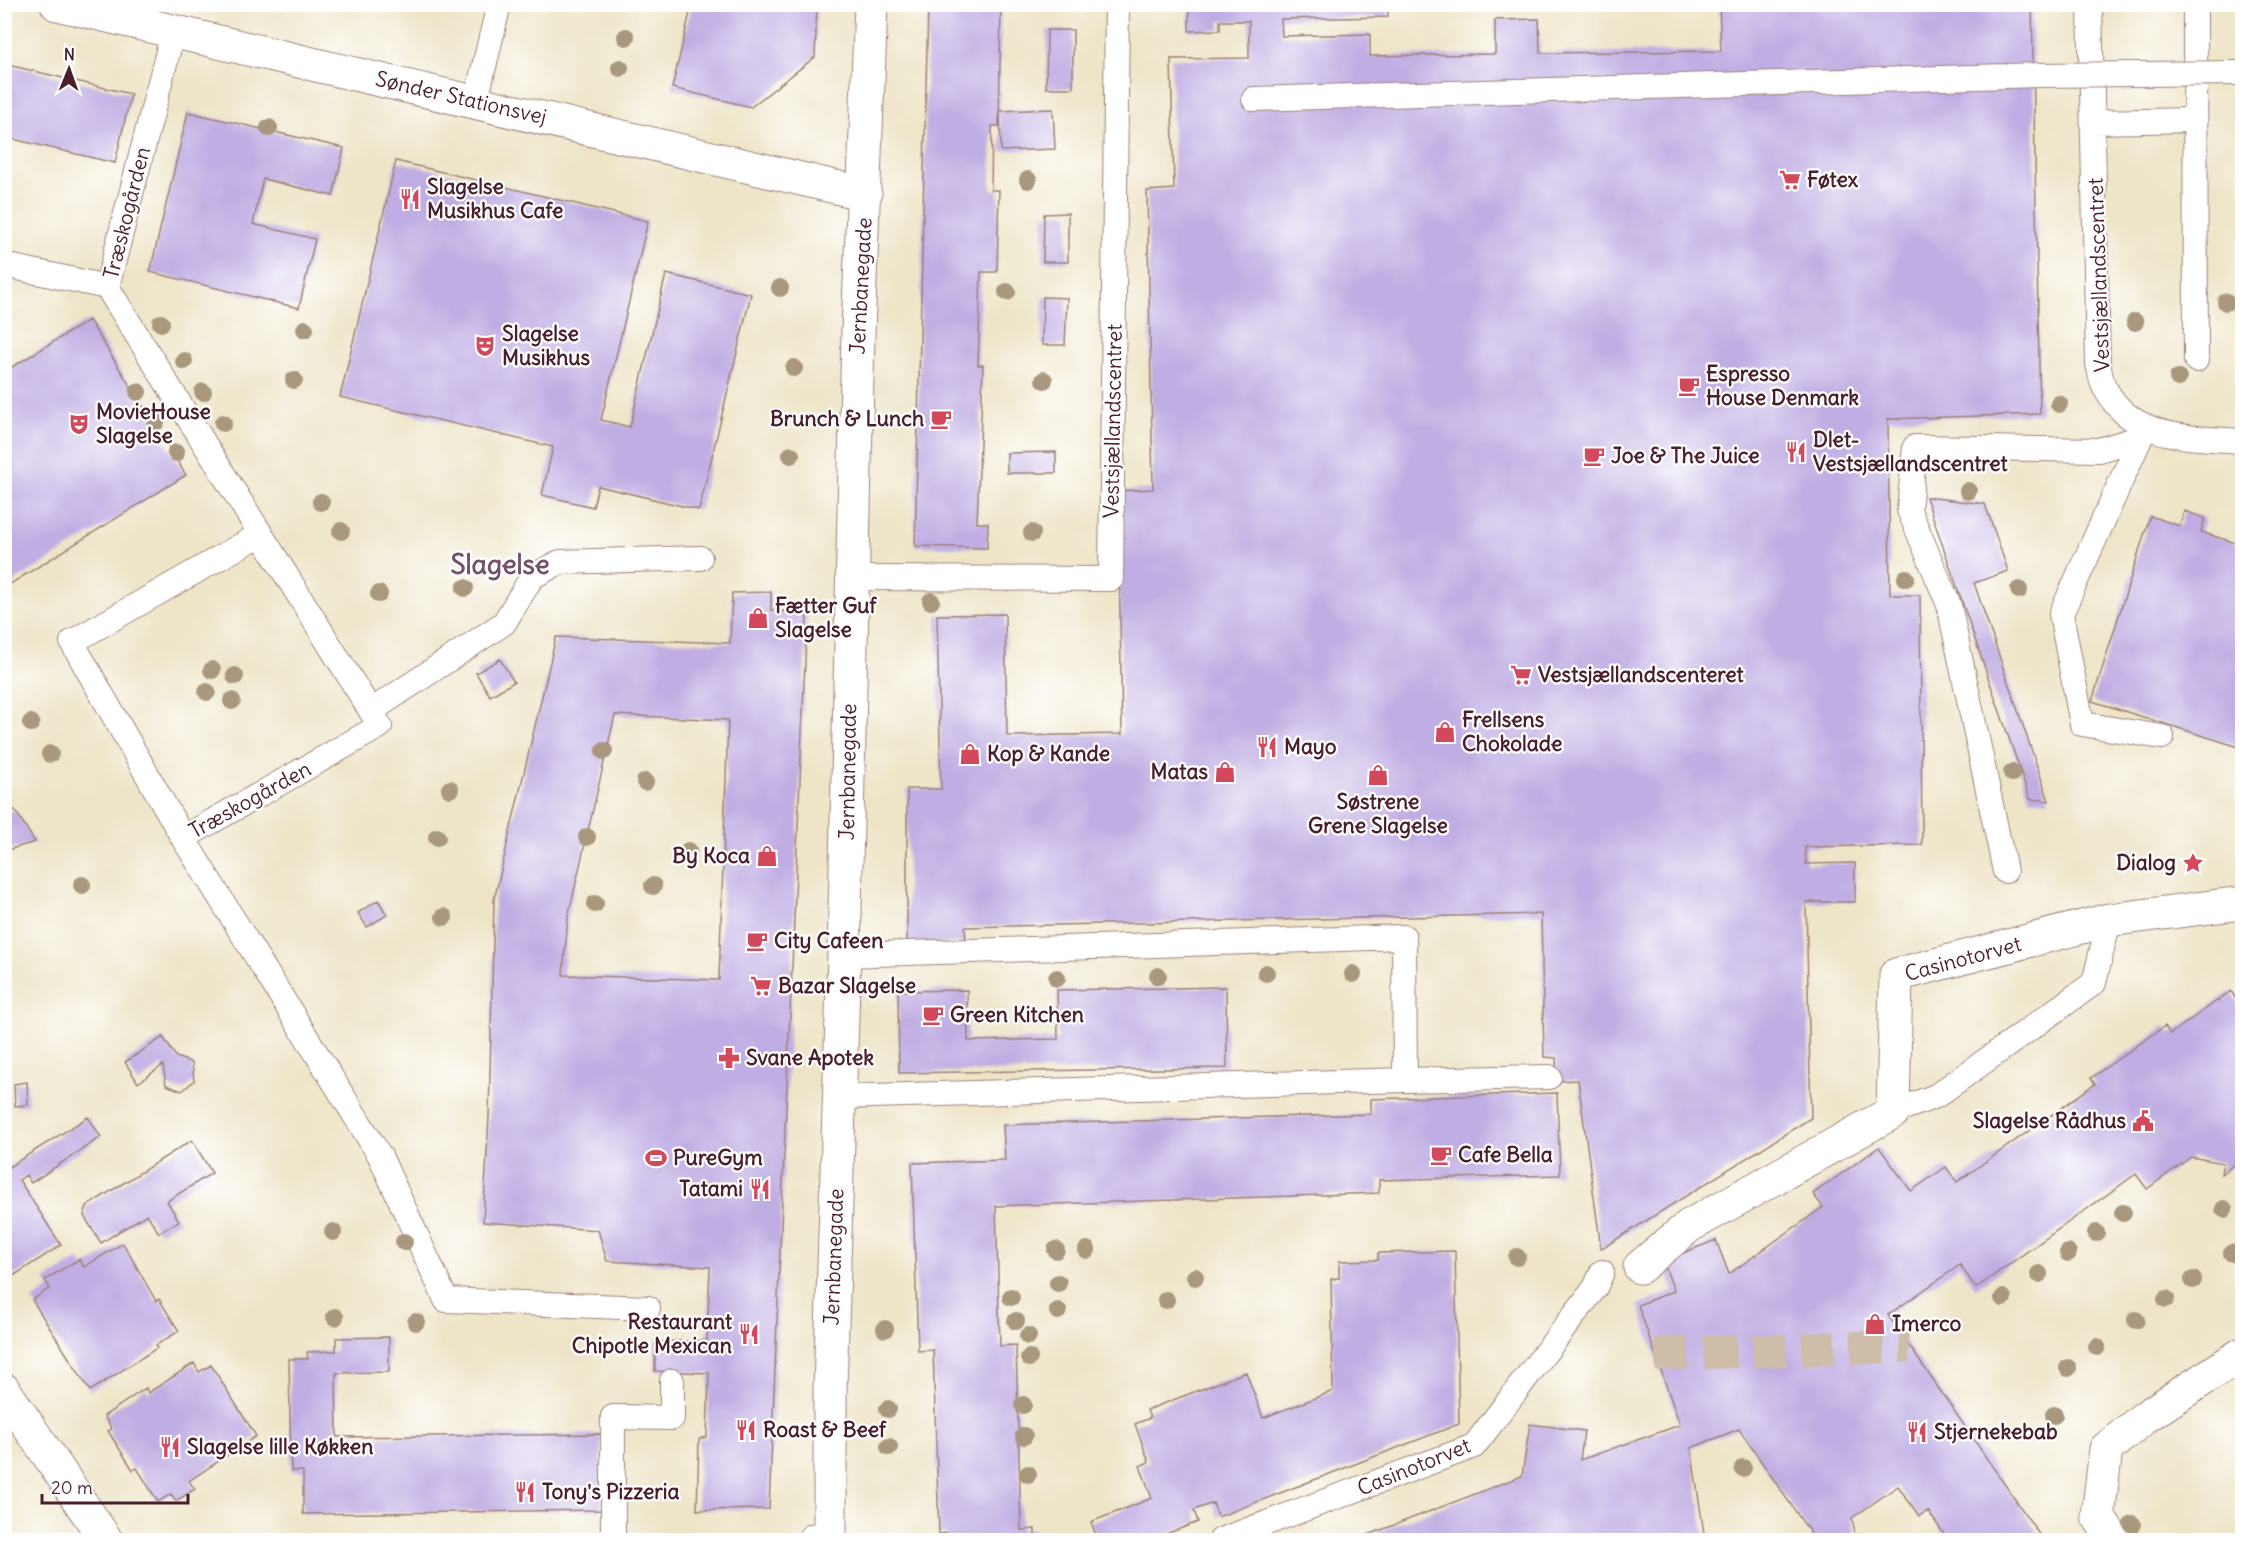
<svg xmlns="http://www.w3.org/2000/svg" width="2247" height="1545" font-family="Delius,sans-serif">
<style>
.building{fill:#c0ade3;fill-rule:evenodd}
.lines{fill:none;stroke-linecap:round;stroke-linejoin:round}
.street-tunnel{stroke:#cdbda9;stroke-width:33;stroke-dasharray:33 16;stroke-linecap:butt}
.lane-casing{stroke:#9c827a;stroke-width:26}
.street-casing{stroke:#9c827a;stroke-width:35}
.secondary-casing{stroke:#9c827a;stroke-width:35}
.lane{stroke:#fff;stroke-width:24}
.street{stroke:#fff;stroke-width:33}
.secondary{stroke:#fff;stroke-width:33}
.lane-bridge-casing{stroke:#9c827a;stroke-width:26;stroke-linecap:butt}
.lane-bridge{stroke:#fff;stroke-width:24}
.tree{fill:#a9987d}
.labels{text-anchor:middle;stroke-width:4.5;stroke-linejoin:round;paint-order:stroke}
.street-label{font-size:21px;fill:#4a1f2b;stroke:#fff}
.poi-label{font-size:21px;font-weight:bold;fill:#4a1f2b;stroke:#fff;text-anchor:start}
.district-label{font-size:27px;font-weight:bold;fill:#73516b;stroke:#fff}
</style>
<rect width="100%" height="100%" fill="#fff"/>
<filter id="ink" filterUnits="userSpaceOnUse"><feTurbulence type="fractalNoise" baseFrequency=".0167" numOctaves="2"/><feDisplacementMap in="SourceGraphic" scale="12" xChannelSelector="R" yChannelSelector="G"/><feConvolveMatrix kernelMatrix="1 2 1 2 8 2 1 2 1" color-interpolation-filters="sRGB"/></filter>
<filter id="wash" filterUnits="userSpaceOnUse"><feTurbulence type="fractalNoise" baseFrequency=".008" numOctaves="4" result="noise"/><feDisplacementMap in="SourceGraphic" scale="24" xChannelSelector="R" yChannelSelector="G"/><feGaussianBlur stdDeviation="1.35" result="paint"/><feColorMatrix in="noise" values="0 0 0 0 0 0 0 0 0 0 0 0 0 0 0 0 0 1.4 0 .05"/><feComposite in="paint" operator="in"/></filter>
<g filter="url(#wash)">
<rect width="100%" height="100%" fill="#eee5c8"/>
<g id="blocks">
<path class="building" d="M404,4H419L418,9Z
M692,4H817L815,57L751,107L672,88Z
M928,4H1001L999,126H992L991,190H999L997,272H981L978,365H983L977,523H988L987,548L915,546Z
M1189,4H1388V17L1281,19L1282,36L1370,34V56L1495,54V20L1539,19L1540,53L1721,51L1719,4H2032L2040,414L1888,419L1890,595H1920L1922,845L1805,847L1806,864L1855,863V902H1806L1811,1118L1601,1249L1578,1080L1557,1081L1556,1058L1544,1057L1541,914L965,927L966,943L907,946V789H941L937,615L1005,614L1007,736L1122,734L1118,491L1153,489L1147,191L1174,189L1171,59L1249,58V21H1220V30L1189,31Z
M1047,30H1073V88H1046Z
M4,64L131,94L115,163L4,137Z
M1053,109L1055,149L1001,151L1000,111Z
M188,112L344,148L333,196L263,179L253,224L315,239L299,308L150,272Z
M396,161L648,221L601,420L630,427L666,274L751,294L699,510L598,486L593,507L542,495L553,447L340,397Z
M1068,213V262H1043L1044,214Z
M1043,297L1067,298L1065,345H1042Z
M89,320L186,475L4,588V372Z
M1056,452V473H1007V453Z
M1926,497L1985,504L2008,571L1974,583L2049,801L2030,799Z
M2184,511L2205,518L2201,532L2242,545V748L2092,701L2150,516L2180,526Z
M771,592V610L807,614L769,1509L697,1510L699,1439L707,1437L709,1373L655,1371V1342L707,1340L710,1267L607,1261L598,1230L483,1222L489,1117L494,900L556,637L730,643L732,593ZM615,715L728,720L719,980L563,975L568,917Z
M500,659L514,682L490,696L476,673Z
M15,810L35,842L4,851V813Z
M378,900L387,915L367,927L358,913Z
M1226,987L1227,1068L899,1073L898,991L967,990L968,1041L1058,1039L1057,990Z
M2231,991L2242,1008V1159L2221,1174L2223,1163L2191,1157L2147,1189L2136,1174L1976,1288L1960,1265L1888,1315L2043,1540H1948L1928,1511L1919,1516L1898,1486L1852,1518L1856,1540H1815L1739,1429L1691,1448L1705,1540H1355L1522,1476L1530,1424L1584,1431L1580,1460L1680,1425L1638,1305L1674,1291L1663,1261L1716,1240L1729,1274L1823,1207L1813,1194L1879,1147L1911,1191L1946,1167L1957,1182L2095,1084L2091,1078L2165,1026L2170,1034Z
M163,1037L176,1057L192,1063L194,1081L182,1091L166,1085L163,1065L138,1083L125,1062Z
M27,1082L28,1105L15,1106L14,1084Z
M1557,1093L1560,1175L1379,1180V1193L996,1206L1000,1346L1016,1345L1021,1530L1035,1529V1540H946V1533L939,1534L933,1350L918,1351L912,1163L1005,1160L1003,1125L1371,1114V1099Z
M88,1117L101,1137L31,1183L26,1175L19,1180L61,1245L4,1282V1159L9,1167Z
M192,1140L212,1173L167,1201L179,1221L159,1233L147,1214L101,1243L84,1216L87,1206Z
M123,1243L156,1301L159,1299L179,1331L156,1345L157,1348L90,1391L32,1300L50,1288L45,1280L79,1259L84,1267Z
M1455,1251L1459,1424L1218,1517L1213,1503L1194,1510L1198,1522L1150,1540H1098L1091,1522L1152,1498L1140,1466L1149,1462L1135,1424L1150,1418L1147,1410L1246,1372L1263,1418L1333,1391L1331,1279L1339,1278V1261L1378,1260V1253Z
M389,1337V1372L336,1373L337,1437L601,1434L602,1510L303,1514V1471H291L289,1359H308L307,1352L336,1351V1338Z
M194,1363L199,1372L211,1365L256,1436L189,1481L195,1489L176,1501L171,1494L158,1502L137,1468L133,1470L108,1431L112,1429L104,1416L146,1388L148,1393Z"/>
</g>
</g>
<g filter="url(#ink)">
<use href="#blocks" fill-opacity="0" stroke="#9c827a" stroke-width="1.5"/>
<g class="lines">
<path class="street-tunnel" d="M1655,1354L1909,1346"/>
<defs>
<path id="lane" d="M2090,4L2098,363C2100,372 2101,383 2106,390C2134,441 2193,437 2242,441
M2195,4L2196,360
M173,32L107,287L380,726L183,838L72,642L261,534
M1254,99L2039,75
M476,100L499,4
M2093,122L2195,120
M4,265L107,287
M2144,430L2061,614L2082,724L2162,737
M853,578L1111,579L1117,4
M371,711L504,623L532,577L560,562L700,558
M183,838L380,1156L446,1300L648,1308
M2005,871L1949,605L1909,510L1915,447L2099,450L2139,438
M1405,1080L1549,1077
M839,1097L1405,1080L1404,937L844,955
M1893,1112L1936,1096L2094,983L2109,920
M613,1540V1417L672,1418V1381
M1221,1540L1474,1446L1595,1288L1602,1272"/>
<path id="street" d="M1640,1267L1689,1226L1893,1112L1896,975L2109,920L2242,903
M4,1390L106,1540
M2114,1540L2098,1516L2106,1449L2145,1417L2242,1354"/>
<path id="secondary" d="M57,4L865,194
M814,1540L830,1539V1389L844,955L858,333L871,4"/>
</defs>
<use href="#lane" class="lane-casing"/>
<use href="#street" class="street-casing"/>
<use href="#secondary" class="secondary-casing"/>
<use href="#lane" class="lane"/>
<use href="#street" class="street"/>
<use href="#secondary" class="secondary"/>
<defs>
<path id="lane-bridge" d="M2039,75L2242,73"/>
</defs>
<use href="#lane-bridge" class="lane-bridge-casing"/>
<use href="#lane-bridge" class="lane-bridge"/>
</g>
<g class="tree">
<circle cx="626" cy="37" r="9"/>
<circle cx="620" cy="68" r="9"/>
<circle cx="269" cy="128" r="9"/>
<circle cx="1028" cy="180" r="9"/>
<circle cx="780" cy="288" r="9"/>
<circle cx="1007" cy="292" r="9"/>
<circle cx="2226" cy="302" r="9"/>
<circle cx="2135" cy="322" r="9"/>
<circle cx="161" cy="323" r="9"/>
<circle cx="305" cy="329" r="9"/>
<circle cx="184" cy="361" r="9"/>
<circle cx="794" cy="368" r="9"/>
<circle cx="2178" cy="378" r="9"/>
<circle cx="294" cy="380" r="9"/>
<circle cx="1044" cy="380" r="9"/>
<circle cx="138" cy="392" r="9"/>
<circle cx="203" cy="392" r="9"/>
<circle cx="2059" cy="404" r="9"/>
<circle cx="156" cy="422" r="9"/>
<circle cx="223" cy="423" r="9"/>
<circle cx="176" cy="453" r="9"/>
<circle cx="791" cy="455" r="9"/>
<circle cx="1968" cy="491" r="9"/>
<circle cx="321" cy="502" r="9"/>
<circle cx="341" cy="531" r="9"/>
<circle cx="1032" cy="533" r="9"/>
<circle cx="1906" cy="578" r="9"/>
<circle cx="465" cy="588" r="9"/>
<circle cx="2019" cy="590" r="9"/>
<circle cx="379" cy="594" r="9"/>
<circle cx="931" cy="601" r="9"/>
<circle cx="212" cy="670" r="9"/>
<circle cx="235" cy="676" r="9"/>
<circle cx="207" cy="692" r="9"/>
<circle cx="232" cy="701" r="9"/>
<circle cx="31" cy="723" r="9"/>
<circle cx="604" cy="751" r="9"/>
<circle cx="50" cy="754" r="9"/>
<circle cx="2012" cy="773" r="9"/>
<circle cx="645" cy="782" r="9"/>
<circle cx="450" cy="789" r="9"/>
<circle cx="437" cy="837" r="9"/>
<circle cx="587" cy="837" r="9"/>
<circle cx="688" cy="851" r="9"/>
<circle cx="82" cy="885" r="9"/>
<circle cx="653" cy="886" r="9"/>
<circle cx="595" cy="904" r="9"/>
<circle cx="444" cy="917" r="9"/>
<circle cx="1266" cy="973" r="9"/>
<circle cx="1353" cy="974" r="9"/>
<circle cx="1158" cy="976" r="9"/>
<circle cx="1057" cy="978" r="9"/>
<circle cx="2224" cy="1209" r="9"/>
<circle cx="2123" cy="1213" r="9"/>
<circle cx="333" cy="1232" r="9"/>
<circle cx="2096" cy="1233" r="9"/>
<circle cx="404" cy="1242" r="9"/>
<circle cx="1056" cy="1250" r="9"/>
<circle cx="1087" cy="1250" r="9"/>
<circle cx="2068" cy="1253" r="9"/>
<circle cx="2232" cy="1253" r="9"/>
<circle cx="1517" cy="1257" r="9"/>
<circle cx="2039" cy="1274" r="9"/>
<circle cx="1195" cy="1277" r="9"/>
<circle cx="2193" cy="1280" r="9"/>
<circle cx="1058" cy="1283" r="9"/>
<circle cx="1011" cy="1297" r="9"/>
<circle cx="2003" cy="1298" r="9"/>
<circle cx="2166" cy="1299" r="9"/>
<circle cx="1166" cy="1300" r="9"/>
<circle cx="1058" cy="1311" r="9"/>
<circle cx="335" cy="1317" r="9"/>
<circle cx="2136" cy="1320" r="9"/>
<circle cx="1016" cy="1321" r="9"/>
<circle cx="416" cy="1322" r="9"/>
<circle cx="885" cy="1329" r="9"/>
<circle cx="1028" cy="1336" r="9"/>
<circle cx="2097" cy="1347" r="9"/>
<circle cx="1029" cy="1358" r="9"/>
<circle cx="2068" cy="1368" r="9"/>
<circle cx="1023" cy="1405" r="9"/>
<circle cx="888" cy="1409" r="9"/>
<circle cx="2054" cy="1415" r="9"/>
<circle cx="1024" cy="1436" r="9"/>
<circle cx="889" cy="1447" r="9"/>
<circle cx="1743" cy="1468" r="9"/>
<circle cx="1028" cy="1474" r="9"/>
<circle cx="2132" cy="1524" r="9"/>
</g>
</g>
<defs>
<symbol id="supermarket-bare" viewBox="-9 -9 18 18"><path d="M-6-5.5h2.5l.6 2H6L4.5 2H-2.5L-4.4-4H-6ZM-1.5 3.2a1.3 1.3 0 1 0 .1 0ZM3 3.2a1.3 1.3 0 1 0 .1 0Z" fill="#d1495b" stroke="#fff" stroke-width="2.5" paint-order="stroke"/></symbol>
<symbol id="restaurant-bare" viewBox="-9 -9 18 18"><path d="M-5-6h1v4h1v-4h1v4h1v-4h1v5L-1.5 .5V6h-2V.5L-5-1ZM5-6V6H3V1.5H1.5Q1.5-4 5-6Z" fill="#d1495b" stroke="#fff" stroke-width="2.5" paint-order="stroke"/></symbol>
<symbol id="theatre-bare" viewBox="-9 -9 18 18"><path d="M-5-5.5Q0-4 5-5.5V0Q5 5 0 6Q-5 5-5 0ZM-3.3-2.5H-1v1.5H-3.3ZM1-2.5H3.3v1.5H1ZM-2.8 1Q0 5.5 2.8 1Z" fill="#d1495b" stroke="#fff" stroke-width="2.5" paint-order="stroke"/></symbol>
<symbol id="cafe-bare" viewBox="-9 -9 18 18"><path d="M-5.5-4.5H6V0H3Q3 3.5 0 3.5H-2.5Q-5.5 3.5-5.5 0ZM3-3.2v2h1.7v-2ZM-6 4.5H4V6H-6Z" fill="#d1495b" stroke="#fff" stroke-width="2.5" paint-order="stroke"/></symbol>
<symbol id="shop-bare" viewBox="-9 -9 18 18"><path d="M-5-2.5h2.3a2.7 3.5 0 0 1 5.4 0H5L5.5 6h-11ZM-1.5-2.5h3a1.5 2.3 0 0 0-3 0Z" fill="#d1495b" stroke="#fff" stroke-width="2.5" paint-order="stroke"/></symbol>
<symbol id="sight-bare" viewBox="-9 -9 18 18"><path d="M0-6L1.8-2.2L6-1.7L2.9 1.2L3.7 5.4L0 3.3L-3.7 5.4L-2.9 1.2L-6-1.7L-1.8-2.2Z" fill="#d1495b" stroke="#fff" stroke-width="2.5" paint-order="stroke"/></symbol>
<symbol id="pharmacy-bare" viewBox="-9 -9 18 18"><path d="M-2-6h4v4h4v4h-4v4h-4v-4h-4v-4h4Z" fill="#d1495b" stroke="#fff" stroke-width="2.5" paint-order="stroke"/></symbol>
<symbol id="civic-bare" viewBox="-9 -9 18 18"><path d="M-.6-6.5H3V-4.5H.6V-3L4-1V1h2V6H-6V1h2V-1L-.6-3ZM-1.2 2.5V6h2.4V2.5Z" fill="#d1495b" stroke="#fff" stroke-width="2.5" paint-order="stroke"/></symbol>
<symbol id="stadium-bare" viewBox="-9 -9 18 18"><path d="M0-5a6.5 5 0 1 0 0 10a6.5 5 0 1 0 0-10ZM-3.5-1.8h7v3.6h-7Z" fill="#d1495b" stroke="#fff" stroke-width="2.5" paint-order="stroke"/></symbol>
</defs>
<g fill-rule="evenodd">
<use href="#supermarket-bare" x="1775" y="165" width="30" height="30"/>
<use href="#restaurant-bare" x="395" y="184" width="30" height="30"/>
<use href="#theatre-bare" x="470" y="331" width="30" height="30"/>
<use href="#cafe-bare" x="1674" y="371" width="30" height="30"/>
<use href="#cafe-bare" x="926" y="404" width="30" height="30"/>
<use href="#theatre-bare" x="64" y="409" width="30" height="30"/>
<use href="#restaurant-bare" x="1781" y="437" width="30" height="30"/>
<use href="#cafe-bare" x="1579" y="441" width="30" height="30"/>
<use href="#shop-bare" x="743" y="603" width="30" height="30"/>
<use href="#supermarket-bare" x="1506" y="660" width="30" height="30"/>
<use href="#shop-bare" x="1430" y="717" width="30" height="30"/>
<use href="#restaurant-bare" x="1252" y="732" width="30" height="30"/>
<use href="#shop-bare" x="955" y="739" width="30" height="30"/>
<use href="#shop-bare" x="1210" y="757" width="30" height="30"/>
<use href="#shop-bare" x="1363" y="760" width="30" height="30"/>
<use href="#shop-bare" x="752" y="841" width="30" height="30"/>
<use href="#sight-bare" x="2178" y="848" width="30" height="30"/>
<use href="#cafe-bare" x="742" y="926" width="30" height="30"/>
<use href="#supermarket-bare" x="746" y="971" width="30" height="30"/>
<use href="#cafe-bare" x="918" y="1000" width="30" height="30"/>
<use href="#pharmacy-bare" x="714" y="1043" width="30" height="30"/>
<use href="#civic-bare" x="2128" y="1106" width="30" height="30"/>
<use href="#cafe-bare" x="1426" y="1140" width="30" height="30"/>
<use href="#stadium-bare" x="641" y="1143" width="30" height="30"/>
<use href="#restaurant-bare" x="745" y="1174" width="30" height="30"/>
<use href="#shop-bare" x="1860" y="1309" width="30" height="30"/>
<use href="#restaurant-bare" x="734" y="1319" width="30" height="30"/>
<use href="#restaurant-bare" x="731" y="1415" width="30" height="30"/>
<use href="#restaurant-bare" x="1902" y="1417" width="30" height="30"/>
<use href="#restaurant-bare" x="155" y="1432" width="30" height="30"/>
<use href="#restaurant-bare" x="510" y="1477" width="30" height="30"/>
</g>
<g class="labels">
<g class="street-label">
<text transform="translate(461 98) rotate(13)" y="7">Sønder Stationsvej</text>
<text transform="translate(127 213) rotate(-76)" y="7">Træskogården</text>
<text transform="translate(2099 275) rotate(-92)" y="7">Vestsjællandscentret</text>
<text transform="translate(861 286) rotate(-87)" y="7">Jernbanegade</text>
<text transform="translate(1113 421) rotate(-89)" y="7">Vestsjællandscentret</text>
<text transform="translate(848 772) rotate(-89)" y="7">Jernbanegade</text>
<text transform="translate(250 800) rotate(-29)" y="7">Træskogården</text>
<text transform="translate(1963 959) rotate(-15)" y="7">Casinotorvet</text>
<text transform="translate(834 1257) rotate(-88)" y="7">Jernbanegade</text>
<text transform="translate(1414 1467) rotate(-22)" y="7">Casinotorvet</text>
</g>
<g class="poi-label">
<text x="1807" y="187">Føtex</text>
<text x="427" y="194">Slagelse<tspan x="427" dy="24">Musikhus Cafe</tspan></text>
<text x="502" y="341">Slagelse<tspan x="502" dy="24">Musikhus</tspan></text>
<text x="1706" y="381">Espresso<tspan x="1706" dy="24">House Denmark</tspan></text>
<text x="96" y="419">MovieHouse<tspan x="96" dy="24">Slagelse</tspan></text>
<text x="924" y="426" text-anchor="end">Brunch &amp; Lunch</text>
<text x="1813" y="447">Dlet-<tspan x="1813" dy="24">Vestsjællandscentret</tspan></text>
<text x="1611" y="463">Joe &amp; The Juice</text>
<text x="775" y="613">Fætter Guf<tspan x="775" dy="24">Slagelse</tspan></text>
<text x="1538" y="682">Vestsjællandscenteret</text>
<text x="1462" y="727">Frellsens<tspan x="1462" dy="24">Chokolade</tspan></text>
<text x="1284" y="754">Mayo</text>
<text x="987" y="761">Kop &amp; Kande</text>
<text x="1208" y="779" text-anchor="end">Matas</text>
<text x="1378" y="809" text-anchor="middle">Søstrene<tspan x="1378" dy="24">Grene Slagelse</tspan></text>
<text x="750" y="863" text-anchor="end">By Koca</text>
<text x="2176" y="870" text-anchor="end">Dialog</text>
<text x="774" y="948">City Cafeen</text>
<text x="778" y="993">Bazar Slagelse</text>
<text x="950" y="1022">Green Kitchen</text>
<text x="746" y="1065">Svane Apotek</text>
<text x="2126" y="1128" text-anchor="end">Slagelse Rådhus</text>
<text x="1458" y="1162">Cafe Bella</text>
<text x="673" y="1165">PureGym</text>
<text x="743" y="1196" text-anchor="end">Tatami</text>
<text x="732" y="1329" text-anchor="end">Restaurant<tspan x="732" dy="24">Chipotle Mexican</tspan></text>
<text x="1892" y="1331">Imerco</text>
<text x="763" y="1437">Roast &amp; Beef</text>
<text x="1934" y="1439">Stjernekebab</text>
<text x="187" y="1454">Slagelse lille Køkken</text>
<text x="542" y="1499">Tony's Pizzeria</text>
</g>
<g class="district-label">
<text x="500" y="574">Slagelse</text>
</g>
</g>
<rect width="2247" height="1545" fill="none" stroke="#fff" stroke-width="24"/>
<g transform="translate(69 69) rotate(1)" stroke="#ffffff" stroke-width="4.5" paint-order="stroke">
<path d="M0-4.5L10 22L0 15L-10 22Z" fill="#4a1f2b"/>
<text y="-9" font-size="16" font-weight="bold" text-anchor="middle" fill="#4a1f2b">N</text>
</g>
<path d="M42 1494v9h146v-9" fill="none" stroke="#4a1f2b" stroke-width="3"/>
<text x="51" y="1494" font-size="18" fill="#4a1f2b" stroke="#ffffff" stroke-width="4.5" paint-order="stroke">20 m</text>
</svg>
